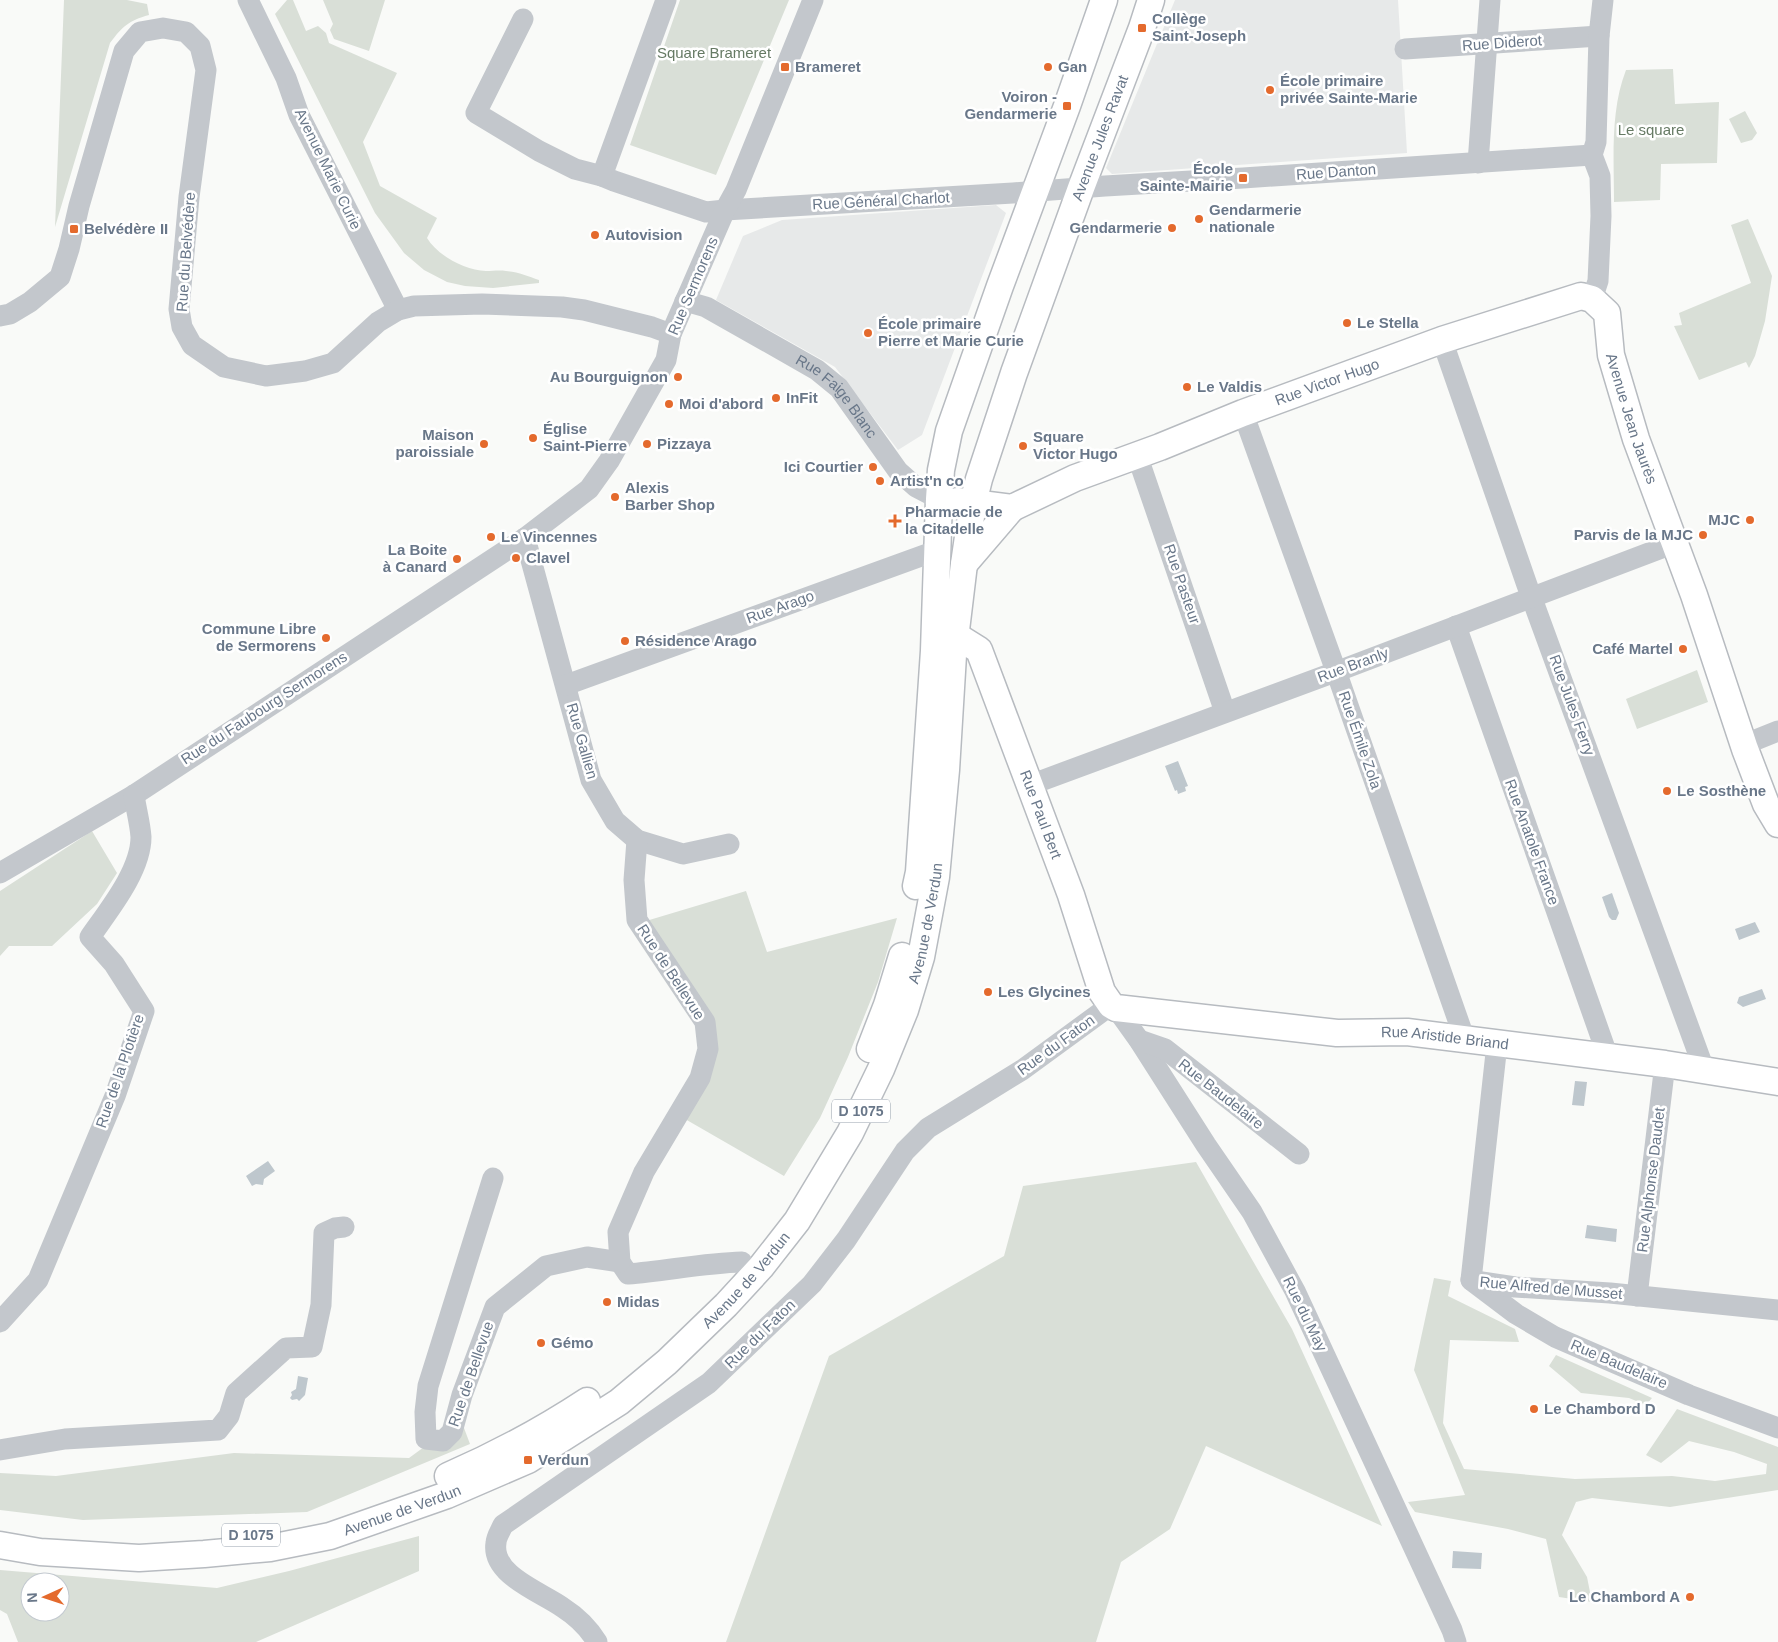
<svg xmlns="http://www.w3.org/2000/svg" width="1778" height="1642" font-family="Helvetica,sans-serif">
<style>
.built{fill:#e7e9e9}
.green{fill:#d9dfd7;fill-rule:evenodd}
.water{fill:#bec7cd}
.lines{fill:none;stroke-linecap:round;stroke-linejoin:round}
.major-casing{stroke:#b7bbc0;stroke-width:29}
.minor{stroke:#c3c7cc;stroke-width:21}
.major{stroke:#fff;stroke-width:26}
.poi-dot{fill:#e46a2d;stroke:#fff;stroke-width:2}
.labels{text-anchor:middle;stroke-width:5;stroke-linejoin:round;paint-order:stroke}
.shield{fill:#fff;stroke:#96a0ac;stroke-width:1}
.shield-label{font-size:14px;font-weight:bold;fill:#697789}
.poi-label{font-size:15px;font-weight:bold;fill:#697789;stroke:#fff;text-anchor:start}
.street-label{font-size:15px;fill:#697789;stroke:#fff}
.park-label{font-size:15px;fill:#667a64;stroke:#fff}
</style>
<rect width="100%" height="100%" fill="#f9faf8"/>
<path class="built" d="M1175,0H1398L1407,153L1112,174L1106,168Z
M996,205L1006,213L922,435L898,450L835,367L716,300L743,236L782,220Z"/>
<path class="green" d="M64,0H127L147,4L149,15C128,21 123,26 110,43L55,227Z
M287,0H293L306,31L318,26L326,33L329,43L397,73L363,142L380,186L437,218L427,238C438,256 465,270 486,271C493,271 499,270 506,271C518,272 528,276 539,280V283L493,288L465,286L447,282L424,270L404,253L375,213L275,14Z
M323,0H385L369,51L334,39L330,30L333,24Z
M680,0H789L716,175L630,145Z
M1673,69L1675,104L1719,102L1717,163L1661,164L1660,200L1614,202C1614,159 1610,111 1626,70Z
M1745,111L1757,133L1752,140L1741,143L1729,119Z
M1748,219L1772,276L1765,321L1755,356L1749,368L1746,362L1699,380L1674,326L1682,325L1679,313L1751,283L1731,225Z
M1697,670L1708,702L1637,729L1626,699Z
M92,831L117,873L97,904L52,946H9L0,956V891Z
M746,891L767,952L897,918L878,982L848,1057L820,1118L784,1176L685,1119L715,1039L646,921Z
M1196,1162L1292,1329L1382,1526L1206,1446L1170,1529L1121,1562L1096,1642H726L829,1356L1004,1256L1023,1186Z
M1434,1278L1451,1281L1448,1296L1515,1329L1519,1342L1450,1340L1443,1423L1464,1469L1575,1479L1672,1476L1715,1481L1766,1474L1767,1464L1734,1452L1689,1441L1661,1463L1646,1455L1677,1409L1778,1447V1490L1670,1507L1592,1498L1576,1502L1562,1535L1587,1577L1592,1602L1559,1597L1546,1539L1508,1529L1415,1512L1408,1502L1465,1495L1414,1370Z
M1556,1355L1652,1398L1646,1405L1629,1398L1581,1393L1549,1366Z
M461,1420L470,1444L307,1512L83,1520L0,1510V1473L56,1476L234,1453L409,1458Z
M419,1536V1571L256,1642H18L7,1614L0,1610V1570L217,1588L289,1571ZM30,1582H60V1612H30Z"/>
<path class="water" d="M1178,761L1188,786L1185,787L1186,791L1178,794L1177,790L1175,791L1165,766Z
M1612,893L1619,913L1616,920H1612L1609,917L1602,897Z
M1755,922L1760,932L1739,940L1735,929Z
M1762,989L1766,999L1743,1007L1737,1003L1739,997Z
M1575,1081L1587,1082L1584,1106L1572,1105Z
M268,1161L275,1171L264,1179L263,1185L256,1184L252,1186L246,1176Z
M1587,1225L1617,1229L1616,1242L1585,1238Z
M298,1376L308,1378L305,1395L299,1401L297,1399L292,1400L290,1398L292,1395L291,1392L296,1389Z
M1453,1551L1482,1553L1481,1569L1452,1568Z"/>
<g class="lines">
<defs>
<g id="major">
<path id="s2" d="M957,501L1012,508L1075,478L1160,447L1243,413L1442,340L1581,296L1592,299L1607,313L1611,355L1636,439L1694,595L1745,749L1766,804L1778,824"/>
<path d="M964,564L1012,508"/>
<path id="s3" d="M955,635L979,650L1071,895L1102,992L1111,1005L1116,1008L1337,1033L1407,1032L1665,1064L1778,1082"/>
<path d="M916,886L919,872L934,651L939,499L941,470L949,431L1000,286L1067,106L1104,0"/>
<path d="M870,1049L887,1005L902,956"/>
<path d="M448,1476C496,1455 543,1430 587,1401"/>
<path id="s4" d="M0,1545L40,1552L139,1558L204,1554L270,1548L330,1536L447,1495L528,1460L619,1402L667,1362L726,1305L761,1267L797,1221L850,1133L881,1069L905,1010L921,957L936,877L946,770L953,655L964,564L973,503L979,479L1014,373L1081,188L1142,28L1151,0"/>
</g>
</defs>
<use href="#major" class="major-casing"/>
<g class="minor">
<path d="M248,0L286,78L299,115L398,310"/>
<path d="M666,0L602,176L614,181L706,212L725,210L1013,193L1105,186L1243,178L1592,155"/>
<path d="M523,19L476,113L539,151L575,169L602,176"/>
<path d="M1405,49L1599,36"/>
<path d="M1478,163L1490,0"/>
<path d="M1592,299L1598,281L1601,216L1600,176L1592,155L1596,142L1599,36L1603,0"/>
<path id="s1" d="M685,301L706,307L817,370L839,388L898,471L916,487L939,499"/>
<path d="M0,316L10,314L30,302L60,277L69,249L79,206L124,51L140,32L163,28L186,32L200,46L206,70L189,197L179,309L182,327L192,345L224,367L266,376L305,371L333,363L378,322L398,310L414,306L482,304L562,307L584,310L652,327L671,334"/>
<path d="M1442,340L1527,585L1704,1069"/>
<path d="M1243,413L1336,671L1465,1040"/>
<path d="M1137,455L1225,712"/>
<path d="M525,538L591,780L615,821L637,840L683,854L729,844"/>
<path d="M1456,626L1608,1057"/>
<path d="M566,685L938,550"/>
<path d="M1745,749L1753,741L1778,731"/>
<path d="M1030,785L1346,668L1675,543"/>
<path d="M637,840L634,880L637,920L705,1022L708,1049L700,1078L644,1172L618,1232L620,1262L628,1274C666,1271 704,1263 742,1262"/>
<path d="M0,873L134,795L525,538L589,489L609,461L666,360L671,334L725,210L736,190L813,0"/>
<path d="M1116,1008L1139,1040L1206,1145L1252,1212L1295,1291L1452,1630L1456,1642"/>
<path d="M1139,1040L1165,1049L1299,1154"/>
<path d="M493,1178L428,1386L425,1412L426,1439L443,1441L452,1432L462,1395L495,1307L546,1266L587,1257L620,1262"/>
<path d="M1471,1280L1516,1314L1555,1337L1689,1395L1778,1428"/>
<path d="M1471,1280L1497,1044"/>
<path d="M1475,1281L1515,1287L1610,1293L1778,1310"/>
<path d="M1637,1296L1665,1064"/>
<path d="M0,1322L38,1280L115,1096L144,1011L114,964L90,937C108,911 141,871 141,837C140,823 136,809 134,795"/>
<path d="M0,1450L65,1439L218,1430L229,1416L236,1393L286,1348L312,1347L321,1305L324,1233L335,1228L344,1227"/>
<path d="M597,1642C588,1627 576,1616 562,1607C541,1592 491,1575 496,1543C496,1537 501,1530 503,1525L709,1383L812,1284L846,1240L905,1151L928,1128L1022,1070L1111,1005"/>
</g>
<use href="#major" class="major"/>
</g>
<g class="poi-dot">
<rect x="1137" y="23" width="10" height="10" rx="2.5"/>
<rect x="780" y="62" width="10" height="10" rx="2.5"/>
<circle cx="1048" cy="67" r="5"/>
<circle cx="1270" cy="90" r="5"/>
<rect x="1062" y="101" width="10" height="10" rx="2.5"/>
<rect x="1238" y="173" width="10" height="10" rx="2.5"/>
<circle cx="1199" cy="219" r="5"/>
<circle cx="1172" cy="228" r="5"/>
<rect x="69" y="224" width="10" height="10" rx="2.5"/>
<circle cx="595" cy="235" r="5"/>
<circle cx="1347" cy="323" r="5"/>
<circle cx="868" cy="333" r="5"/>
<circle cx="678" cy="377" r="5"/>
<circle cx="1187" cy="387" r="5"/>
<circle cx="776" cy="398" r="5"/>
<circle cx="669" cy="404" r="5"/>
<circle cx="533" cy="438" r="5"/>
<circle cx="484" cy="444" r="5"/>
<circle cx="647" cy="444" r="5"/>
<circle cx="1023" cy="446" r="5"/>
<circle cx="873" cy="467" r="5"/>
<circle cx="880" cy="481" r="5"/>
<circle cx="615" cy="497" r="5"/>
<circle cx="1750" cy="520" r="5"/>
<path d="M892.5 513.5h5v5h5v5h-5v5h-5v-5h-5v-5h5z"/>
<circle cx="1703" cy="535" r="5"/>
<circle cx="491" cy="537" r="5"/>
<circle cx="516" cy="558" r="5"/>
<circle cx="457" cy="559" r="5"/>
<circle cx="326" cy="638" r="5"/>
<circle cx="625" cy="641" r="5"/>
<circle cx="1683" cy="649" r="5"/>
<circle cx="1667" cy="791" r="5"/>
<circle cx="988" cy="992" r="5"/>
<circle cx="607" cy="1302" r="5"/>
<circle cx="541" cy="1343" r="5"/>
<circle cx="1534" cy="1409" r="5"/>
<rect x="523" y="1455" width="10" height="10" rx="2.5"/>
<circle cx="1690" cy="1597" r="5"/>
</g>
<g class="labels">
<g class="shield">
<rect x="832" y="1099.5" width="58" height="23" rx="4"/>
<rect x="222" y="1523.5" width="58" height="23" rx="4"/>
</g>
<g class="shield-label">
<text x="861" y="1116">D 1075</text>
<text x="251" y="1540">D 1075</text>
</g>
<g class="poi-label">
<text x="1152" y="24">Collège<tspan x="1152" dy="17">Saint-Joseph</tspan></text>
<text x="795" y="72">Brameret</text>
<text x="1058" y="72">Gan</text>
<text x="1280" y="86">École primaire<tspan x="1280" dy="17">privée Sainte-Marie</tspan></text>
<text x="1057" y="102" text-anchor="end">Voiron -<tspan x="1057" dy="17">Gendarmerie</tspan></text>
<text x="1233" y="174" text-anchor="end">École<tspan x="1233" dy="17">Sainte-Mairie</tspan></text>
<text x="1209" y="215">Gendarmerie<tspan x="1209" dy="17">nationale</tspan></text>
<text x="1162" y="233" text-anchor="end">Gendarmerie</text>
<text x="84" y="234">Belvédère II</text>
<text x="605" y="240">Autovision</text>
<text x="1357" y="328">Le Stella</text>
<text x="878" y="329">École primaire<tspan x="878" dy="17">Pierre et Marie Curie</tspan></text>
<text x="668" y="382" text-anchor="end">Au Bourguignon</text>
<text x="1197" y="392">Le Valdis</text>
<text x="786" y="403">InFit</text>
<text x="679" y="409">Moi d'abord</text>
<text x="543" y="434">Église<tspan x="543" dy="17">Saint-Pierre</tspan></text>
<text x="474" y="440" text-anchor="end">Maison<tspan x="474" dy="17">paroissiale</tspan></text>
<text x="1033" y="442">Square<tspan x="1033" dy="17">Victor Hugo</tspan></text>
<text x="657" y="449">Pizzaya</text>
<text x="863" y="472" text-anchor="end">Ici Courtier</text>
<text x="890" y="486">Artist'n co</text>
<text x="625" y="493">Alexis<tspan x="625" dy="17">Barber Shop</tspan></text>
<text x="905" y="517">Pharmacie de<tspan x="905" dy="17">la Citadelle</tspan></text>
<text x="1740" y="525" text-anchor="end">MJC</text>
<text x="1693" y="540" text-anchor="end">Parvis de la MJC</text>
<text x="501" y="542">Le Vincennes</text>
<text x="447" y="555" text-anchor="end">La Boite<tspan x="447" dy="17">à Canard</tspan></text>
<text x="526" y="563">Clavel</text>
<text x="316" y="634" text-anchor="end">Commune Libre<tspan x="316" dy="17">de Sermorens</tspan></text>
<text x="635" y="646">Résidence Arago</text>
<text x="1673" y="654" text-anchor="end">Café Martel</text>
<text x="1677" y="796">Le Sosthène</text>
<text x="998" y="997">Les Glycines</text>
<text x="617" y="1307">Midas</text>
<text x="551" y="1348">Gémo</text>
<text x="1544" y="1414">Le Chambord D</text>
<text x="538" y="1465">Verdun</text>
<text x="1680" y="1602" text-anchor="end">Le Chambord A</text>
</g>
<g class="street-label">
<text transform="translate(1502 43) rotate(-4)" y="5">Rue Diderot</text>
<text dy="5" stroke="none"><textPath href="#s4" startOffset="2044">Avenue Jules Ravat</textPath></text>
<text transform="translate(328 169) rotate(64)" y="5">Avenue Marie Curie</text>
<text transform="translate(1336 172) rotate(-4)" y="5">Rue Danton</text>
<text transform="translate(881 201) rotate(-3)" y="5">Rue Général Charlot</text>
<text transform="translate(186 252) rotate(-86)" y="5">Rue du Belvédère</text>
<text transform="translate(693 286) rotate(-67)" y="5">Rue Sermorens</text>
<text dy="5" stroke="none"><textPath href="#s2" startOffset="395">Rue Victor Hugo</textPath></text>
<text dy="5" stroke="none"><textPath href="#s1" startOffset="182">Rue Faige Blanc</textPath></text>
<text dy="5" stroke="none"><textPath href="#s2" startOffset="804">Avenue Jean Jaurès</textPath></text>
<text transform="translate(1182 584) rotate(71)" y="5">Rue Pasteur</text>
<text transform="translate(780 607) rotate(-20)" y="5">Rue Arago</text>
<text transform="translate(1353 665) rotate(-20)" y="5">Rue Branly</text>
<text transform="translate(1572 705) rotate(70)" y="5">Rue Jules Ferry</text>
<text transform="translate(264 708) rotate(-33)" y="5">Rue du Faubourg Sermorens</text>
<text transform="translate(1360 740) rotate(71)" y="5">Rue Émile Zola</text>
<text transform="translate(582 741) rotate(74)" y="5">Rue Gallien</text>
<text dy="5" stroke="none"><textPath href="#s3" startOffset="204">Rue Paul Bert</textPath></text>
<text transform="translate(1532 842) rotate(70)" y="5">Rue Anatole France</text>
<text dy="5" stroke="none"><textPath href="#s4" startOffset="1234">Avenue de Verdun</textPath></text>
<text transform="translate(671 972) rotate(57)" y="5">Rue de Bellevue</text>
<text dy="5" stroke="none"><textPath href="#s3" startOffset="744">Rue Aristide Briand</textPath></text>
<text transform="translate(1056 1045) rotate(-36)" y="5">Rue du Faton</text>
<text transform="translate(120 1071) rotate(-71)" y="5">Rue de la Plotière</text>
<text transform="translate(1221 1094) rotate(38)" y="5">Rue Baudelaire</text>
<text transform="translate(1651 1180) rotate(-83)" y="5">Rue Alphonse Daudet</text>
<text dy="5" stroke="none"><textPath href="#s4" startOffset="829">Avenue de Verdun</textPath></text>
<text transform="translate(1551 1288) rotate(5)" y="5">Rue Alfred de Musset</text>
<text transform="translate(1305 1314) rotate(64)" y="5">Rue du May</text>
<text transform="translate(760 1334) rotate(-44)" y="5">Rue du Faton</text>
<text transform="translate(1619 1364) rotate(23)" y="5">Rue Baudelaire</text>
<text transform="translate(471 1374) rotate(-71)" y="5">Rue de Bellevue</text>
<text dy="5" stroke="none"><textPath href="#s4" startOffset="409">Avenue de Verdun</textPath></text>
</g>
<g class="park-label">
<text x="714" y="58">Square Brameret</text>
<text x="1651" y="135">Le square</text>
</g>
</g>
<g transform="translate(45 1597) rotate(267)"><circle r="24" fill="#ffffff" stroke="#c3c9d0"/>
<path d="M0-4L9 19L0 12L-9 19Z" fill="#e46a2d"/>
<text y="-8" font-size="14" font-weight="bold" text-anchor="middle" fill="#697789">N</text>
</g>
</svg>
